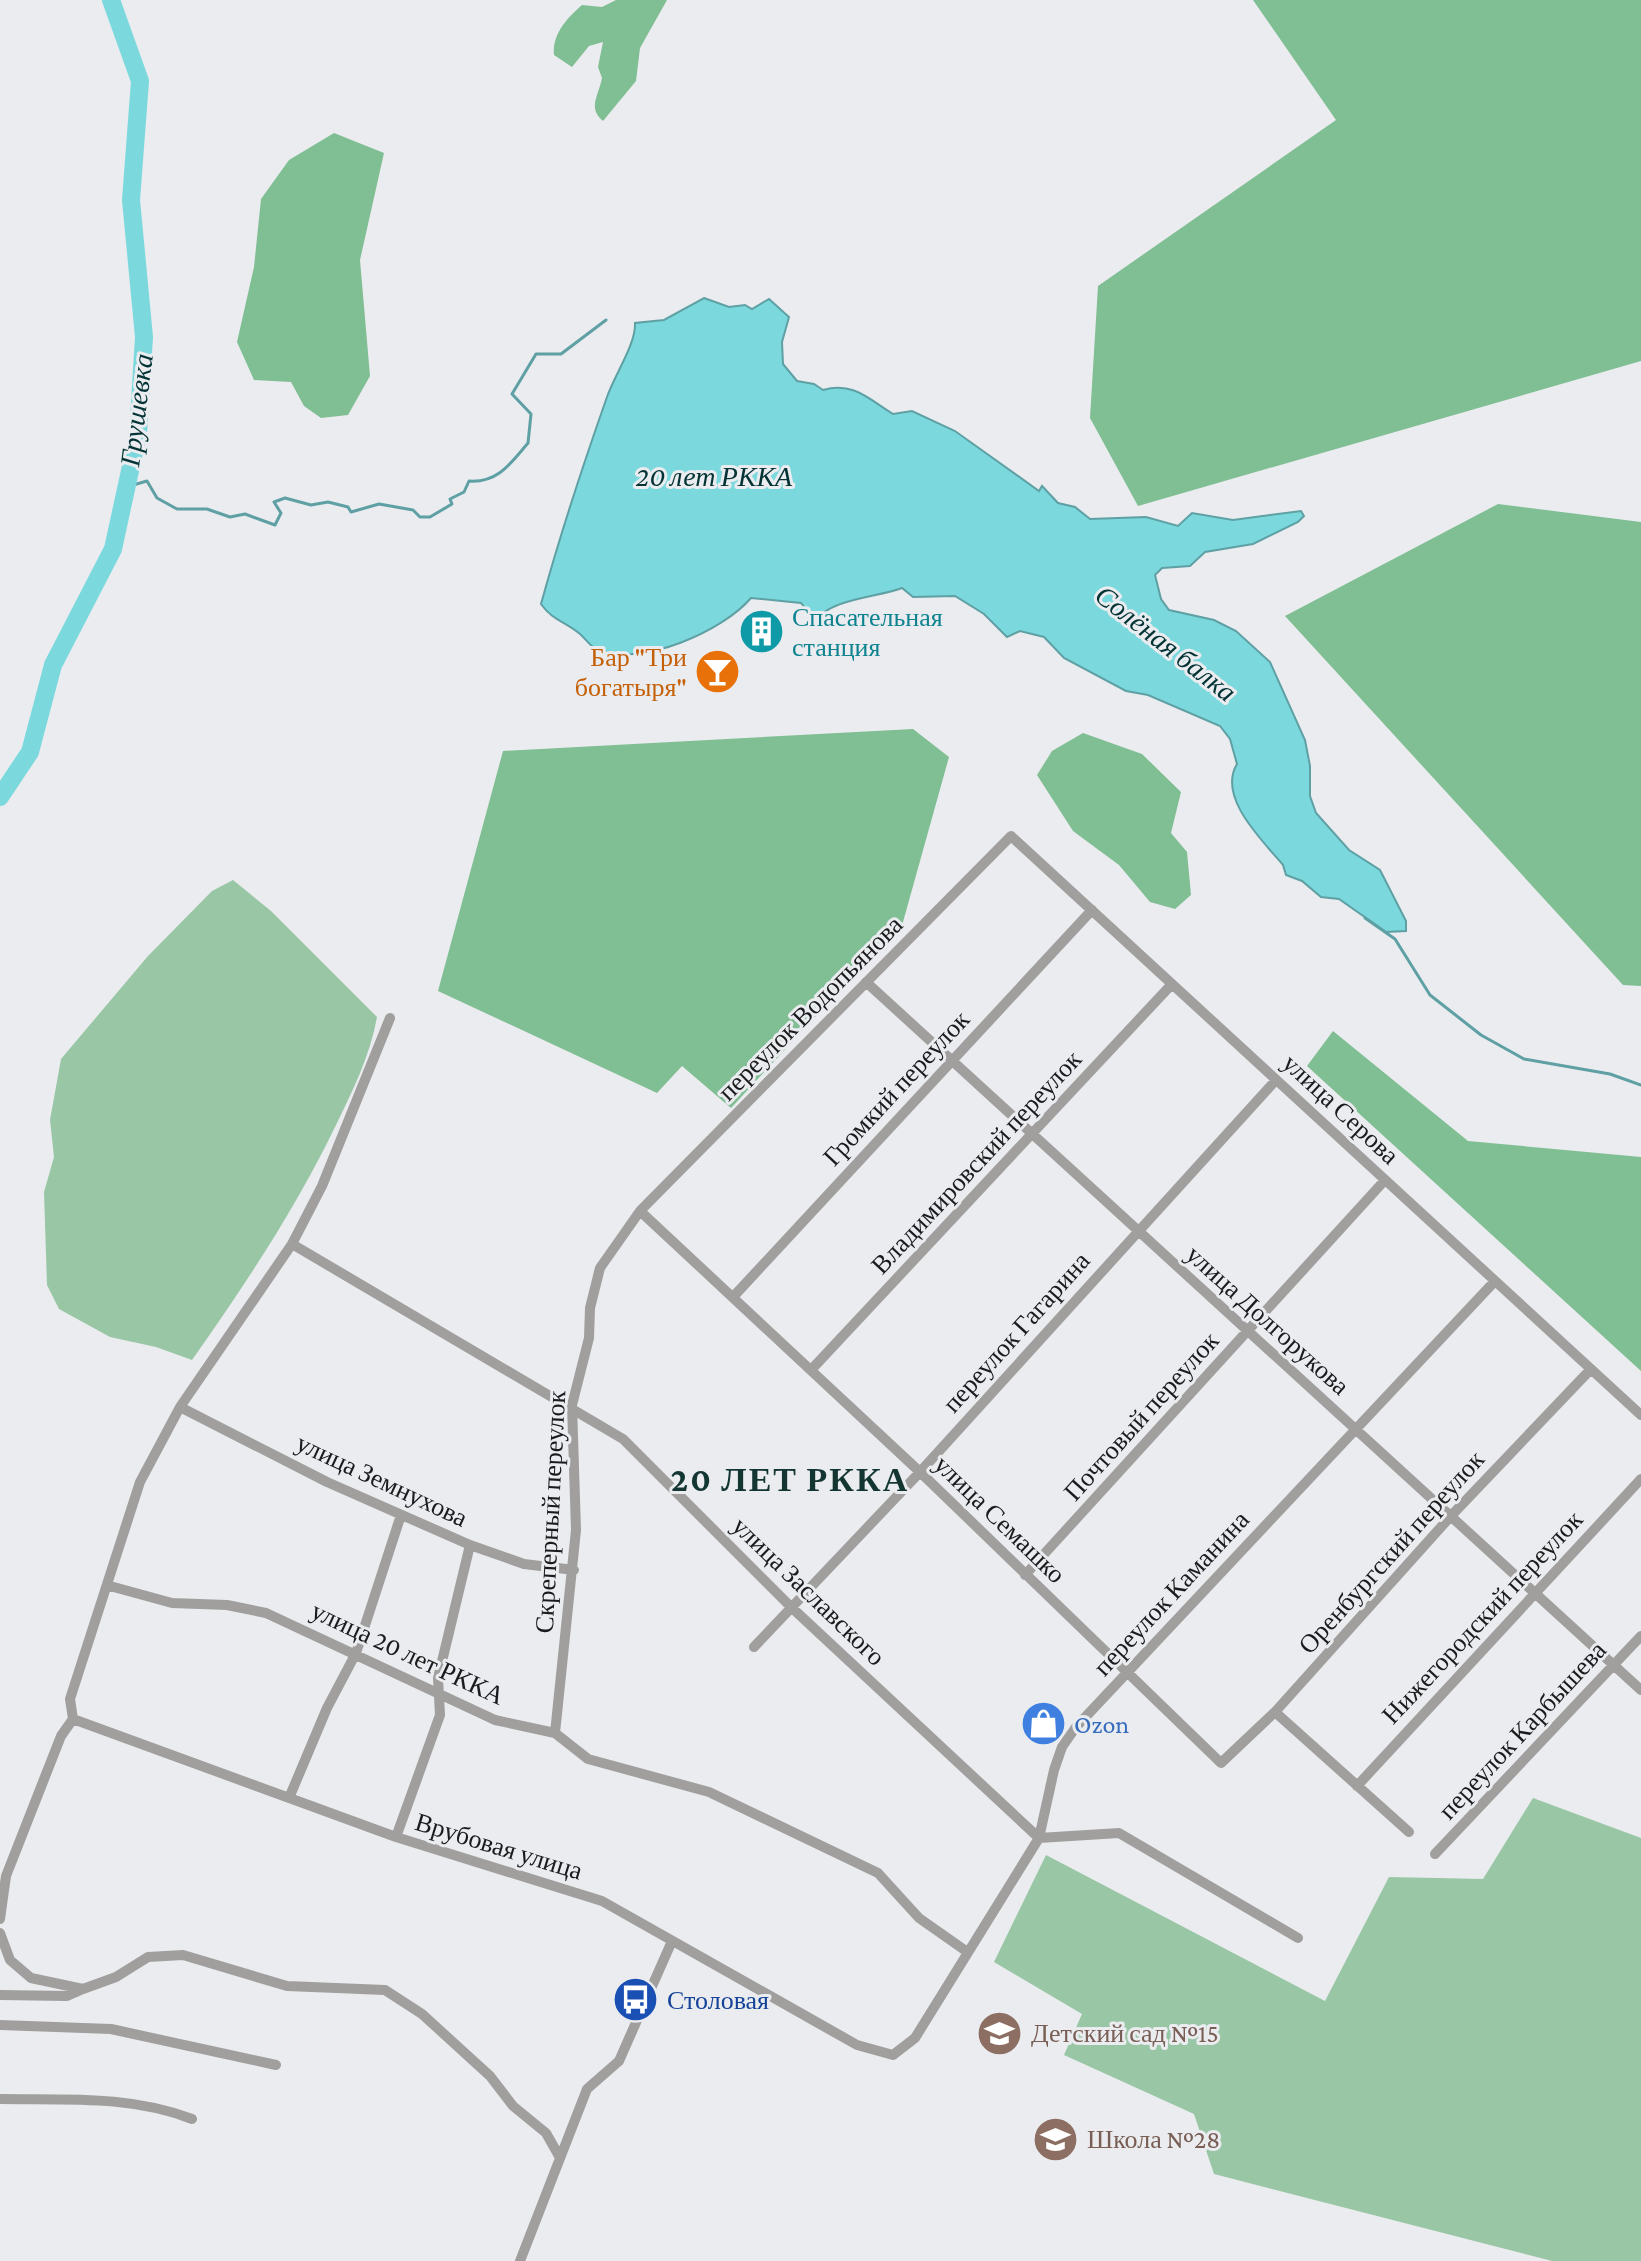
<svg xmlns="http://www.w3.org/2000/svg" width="1641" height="2261" font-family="'Crimson Pro',serif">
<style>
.green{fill:#99c6a5}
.forest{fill:#80be93}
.water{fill:#7bd9de;stroke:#5ea0a4;stroke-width:2}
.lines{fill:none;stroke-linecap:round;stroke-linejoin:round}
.stream{stroke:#5ea0a4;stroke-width:3}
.river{stroke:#7bd9de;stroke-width:18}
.minor{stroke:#a09f9e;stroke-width:10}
.labels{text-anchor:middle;stroke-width:6;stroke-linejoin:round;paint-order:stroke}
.culture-label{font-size:26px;fill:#0d838f;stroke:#eaecef;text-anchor:start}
.food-label{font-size:26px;fill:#c56008;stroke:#eaecef;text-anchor:end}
.street-label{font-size:26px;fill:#1a1b1c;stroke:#eaecef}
.shop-label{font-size:26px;fill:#366cbe;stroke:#eaecef;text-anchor:start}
.transit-label{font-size:26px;fill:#164399;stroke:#eaecef;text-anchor:start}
.education-label{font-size:26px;fill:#785e54;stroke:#eaecef;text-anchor:start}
.water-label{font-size:28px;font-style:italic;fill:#033335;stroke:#eaecef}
.district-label{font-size:34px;font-weight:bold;letter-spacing:2px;fill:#143633;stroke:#eaecef}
</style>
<rect width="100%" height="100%" fill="#eaecef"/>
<path class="green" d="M233,880L271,911L377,1017C370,1056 353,1090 336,1125C295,1210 246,1283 192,1360L156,1347L110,1337L59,1309L47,1285L44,1192L54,1157L50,1120L61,1059L148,956L212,891Z
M1533,1798L1641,1838V2261H1552L1214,2174L1194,2114L1064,2055L1082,2014L994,1962L1046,1855L1325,2001L1389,1877L1483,1879Z"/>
<path class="forest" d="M616,0H667L640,48L636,81L603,121C587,108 599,95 602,78L598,67L603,42L589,46L572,67L554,55C552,34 567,18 582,5L602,7Z
M1253,0H1641V361L1138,506L1090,418L1098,286L1336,120Z
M334,133L384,153L360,260L370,376L348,415L321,418L304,406L291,382L254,380L237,342L254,267L261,199L289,160Z
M1498,504L1641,522V986L1623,985L1285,616Z
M913,729L949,757L903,922L731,1108L682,1066L657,1093L438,991L503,751Z
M1083,733L1142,754L1181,792L1171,833L1187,852L1191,895L1175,909L1150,902L1119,865L1073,831L1037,775L1052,751Z
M1333,1031L1468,1141L1641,1157V1371L1307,1066Z"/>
<path class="water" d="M704,298L729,307L745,305L752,309L769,299L789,317L782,342L783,364L797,381L814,384L823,390C853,381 870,400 893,414L912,411L955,431L1039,491L1042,486L1058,503L1075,507L1090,519L1146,517L1178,526L1192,513L1233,520L1301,511L1304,516L1298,522L1253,544L1205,552L1190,566L1162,568L1155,575L1161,599L1169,610L1214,620L1236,631L1270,662L1305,740L1310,766V796L1316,813L1349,850L1380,870L1406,921V931L1386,932L1339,899L1321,897L1302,881L1286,875L1283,865C1262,840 1217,797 1237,764L1230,739L1220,726L1148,695L1126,691L1064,658L1044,637L1020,631L1007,637L984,614L955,596L913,597L902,588C880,597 826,599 816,622L801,603L751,598C723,631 642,667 598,650C589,646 587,640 580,634C566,622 552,620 541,604C560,535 583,465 607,397C615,374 636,344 635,323L664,320Z"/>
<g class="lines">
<path class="stream" d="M126,487L147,481L157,498L177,509H207L230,517L245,514L275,525L281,513L274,502L285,498L311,505L328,502L348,507L351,512L379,504L413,510L420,517H430L452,504L450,499L464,492L469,481C498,483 511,463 528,443L531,414L512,394L536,354H561L606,320
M1365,918L1395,939L1430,995L1481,1035L1524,1059L1610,1074L1641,1085"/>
<path class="river" d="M0,797L30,752L53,665L113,549L138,434L144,337L131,200L140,81L111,0"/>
<path class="minor" d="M866,982L1641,1690
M640,1211L920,1472L1221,1763L1275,1712L1450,1517L1591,1369
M292,1244L623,1439L790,1606L1039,1838L1119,1833L1298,1938
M733,1297L1092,910
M811,1370L1172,984
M180,1407L327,1482L470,1545L524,1564L574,1570
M1025,1575L1385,1180
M110,1586L172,1603L227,1605L266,1613L495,1720L555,1733L588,1759L709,1792L878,1873L919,1918L966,1951
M754,1647L920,1472L1276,1080
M1275,1712L1409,1832
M73,1719L396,1837L602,1901L857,2045L893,2055L915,2038L1039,1838L1054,1770L1062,1747L1076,1727L1495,1281
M555,1733L576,1530L572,1405L589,1338L590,1308L600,1268L640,1211L1011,836L1641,1415
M1357,1786L1641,1479
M289,1798L327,1708L356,1653L401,1515
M396,1837L440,1715L438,1678L470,1545
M1435,1854L1641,1636
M0,1919L6,1876L61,1736L73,1719L70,1699L140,1482L180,1407L292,1244L322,1186L390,1018
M0,1933L10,1960L31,1978L83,1989L116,1977L148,1957L183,1955L287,1986L385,1990L422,2014L490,2076L513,2106L546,2133L559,2156
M0,1995L67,1996L83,1989
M0,2025L111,2029L276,2065
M0,2099C64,2100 131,2095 192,2119
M520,2261L587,2089L619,2061L672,1941"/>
</g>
<defs>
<symbol id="building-disc" viewBox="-11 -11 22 22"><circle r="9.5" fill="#0f9aa8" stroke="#eaecef"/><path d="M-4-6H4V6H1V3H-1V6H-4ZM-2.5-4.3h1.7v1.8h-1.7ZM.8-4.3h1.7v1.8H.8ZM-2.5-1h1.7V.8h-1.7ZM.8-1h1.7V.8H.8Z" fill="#fff"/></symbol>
<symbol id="bar-disc" viewBox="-11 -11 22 22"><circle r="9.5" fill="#e8710a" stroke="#eaecef"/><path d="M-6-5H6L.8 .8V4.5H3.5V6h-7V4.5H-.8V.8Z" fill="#fff"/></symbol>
<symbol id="shop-disc" viewBox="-11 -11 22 22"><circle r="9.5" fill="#3f7fe0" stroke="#eaecef"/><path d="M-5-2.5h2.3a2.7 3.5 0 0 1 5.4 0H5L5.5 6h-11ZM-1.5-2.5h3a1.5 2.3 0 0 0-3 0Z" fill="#fff"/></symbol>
<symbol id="bus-disc" viewBox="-11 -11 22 22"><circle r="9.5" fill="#1a4fb4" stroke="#eaecef"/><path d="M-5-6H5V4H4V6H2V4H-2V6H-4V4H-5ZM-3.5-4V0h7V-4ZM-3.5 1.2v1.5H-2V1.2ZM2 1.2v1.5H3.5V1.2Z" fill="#fff"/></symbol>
<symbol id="school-disc" viewBox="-11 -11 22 22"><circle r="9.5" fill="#8d6e63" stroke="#eaecef"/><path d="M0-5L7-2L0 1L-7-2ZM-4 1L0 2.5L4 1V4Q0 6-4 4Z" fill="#fff"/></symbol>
</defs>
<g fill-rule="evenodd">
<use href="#building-disc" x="736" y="606" width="51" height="51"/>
<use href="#bar-disc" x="692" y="646" width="51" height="51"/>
<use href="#shop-disc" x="1018" y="1698" width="51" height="51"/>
<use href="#bus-disc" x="610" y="1974" width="51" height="51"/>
<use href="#school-disc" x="974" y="2008" width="51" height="51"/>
<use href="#school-disc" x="1030" y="2114" width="51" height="51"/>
</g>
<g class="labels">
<g class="culture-label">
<text x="792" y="626">Спасательная<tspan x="792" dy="30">станция</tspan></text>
</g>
<g class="food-label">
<text x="687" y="666">Бар "Три<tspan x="687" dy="30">богатыря"</tspan></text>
</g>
<g class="street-label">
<text transform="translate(810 1008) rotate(-45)" y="9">переулок Водопьянова</text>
<text transform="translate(896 1088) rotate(-47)" y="9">Громкий переулок</text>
<text transform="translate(1341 1109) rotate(43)" y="9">улица Серова</text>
<text transform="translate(976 1162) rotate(-47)" y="9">Владимировский переулок</text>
<text transform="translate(1268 1320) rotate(42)" y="9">улица Долгорукова</text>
<text transform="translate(1016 1332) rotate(-48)" y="9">переулок Гагарина</text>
<text transform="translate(1141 1416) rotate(-48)" y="9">Почтовый переулок</text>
<text transform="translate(382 1480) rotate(25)" y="9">улица Земнухова</text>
<text transform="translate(550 1512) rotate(-87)" y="9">Скреперный переулок</text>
<text transform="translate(1000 1519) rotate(44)" y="9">улица Семашко</text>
<text transform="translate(1391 1552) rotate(-48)" y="9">Оренбургский переулок</text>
<text transform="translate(809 1591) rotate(44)" y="9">улица Заславского</text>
<text transform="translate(1171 1593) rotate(-47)" y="9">переулок Каманина</text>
<text transform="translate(1482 1617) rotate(-47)" y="9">Нижегородский переулок</text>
<text transform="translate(408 1653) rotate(25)" y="9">улица 20 лет РККА</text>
<text transform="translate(1522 1730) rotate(-47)" y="9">переулок Карбышева</text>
<text transform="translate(499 1846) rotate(17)" y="9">Врубовая улица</text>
</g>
<g class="shop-label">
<text x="1074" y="1733">Ozon</text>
</g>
<g class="transit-label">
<text x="667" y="2009">Столовая</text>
</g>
<g class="education-label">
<text x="1031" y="2042">Детский сад №15</text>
<text x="1087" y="2148">Школа №28</text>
</g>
<g class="water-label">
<text transform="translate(136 410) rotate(-83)" y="10">Грушевка</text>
<text x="714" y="486">20 лет РККА</text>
<text transform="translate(1166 643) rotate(38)" y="10">Солёная балка</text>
</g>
<g class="district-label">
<text x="790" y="1491">20 ЛЕТ РККА</text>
</g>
</g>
</svg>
